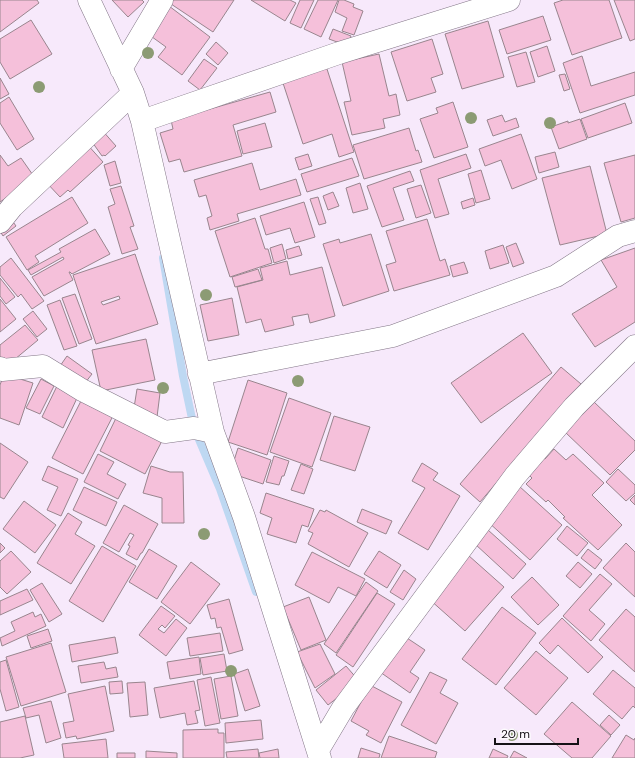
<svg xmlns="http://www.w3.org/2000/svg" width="635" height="758" font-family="'DM Sans',sans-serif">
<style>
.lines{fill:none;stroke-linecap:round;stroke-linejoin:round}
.stream{stroke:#bed8f2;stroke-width:8}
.building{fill:#f5c0da;stroke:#99858e;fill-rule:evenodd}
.minor-casing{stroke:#827686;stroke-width:23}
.minor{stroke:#fff;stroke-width:22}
.tree{fill:#8c9b74}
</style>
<rect width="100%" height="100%" fill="#f7e9fb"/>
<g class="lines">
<path class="stream" d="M163,258L183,376L194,428L220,489L256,592"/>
</g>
<path class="building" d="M0,0H37L39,3L0,32Z
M112,0H142L144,2L128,17Z
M170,0H234L213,32L168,2Z
M251,0H290L296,3L285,21Z
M300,0H314L301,28L290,23Z
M318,0H338L321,37L304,29Z
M339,0H344L354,4L353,7L363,11L354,35L342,31L347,18L335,12Z
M563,0H609L622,38L572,55L554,3Z
M614,0H635V39L630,41Z
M169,6L210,37L182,75L158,57L166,47L148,34Z
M543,16L551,40L507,54L499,30Z
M31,20L52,54L10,79L0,62V39Z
M488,21L504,77L462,89L445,34Z
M333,29L351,36L348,46L329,39Z
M432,39L443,74L431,78L436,92L407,101L391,52Z
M216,42L228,53L218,65L206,54Z
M547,46L555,71L538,77L530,52Z
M526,52L535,82L517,87L508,57Z
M379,54L389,96L396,94L400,115L383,119L385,128L352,135L344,102L351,101L342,62Z
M582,56L591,86L635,72V95L580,113L563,63Z
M204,59L217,68L200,90L188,81Z
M326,66L354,152L339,157L332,134L303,144L282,80Z
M565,74L570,89L564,91L559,75Z
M0,78L9,94L0,99Z
M270,92L276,112L233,125L242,156L184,172L180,159L169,162L160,133L173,129L171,120Z
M9,97L34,139L17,150L0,123V103Z
M453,102L468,147L434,158L420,119L438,113L436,108Z
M625,103L632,123L588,138L581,119Z
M502,115L505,122L516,118L519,127L493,136L487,120Z
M580,119L587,139L559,149L551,127L568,121V123Z
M265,123L272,147L243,154L237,131Z
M409,128L416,151L418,150L422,162L364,179L353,145Z
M101,129L116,146L105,156L104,155L102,156L90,139Z
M521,134L537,179L512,189L501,160L485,166L479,149Z
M86,143L103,162L70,192L68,190L60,197L45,181Z
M555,152L559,167L539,173L535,157Z
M308,154L312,166L299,170L295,158Z
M466,154L471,168L438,179L449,214L435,218L420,170Z
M0,155L8,166L21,158L35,178L0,202Z
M635,155V218L621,222L604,163Z
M352,158L359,176L307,192L301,174Z
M115,161L121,183L110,186L104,165Z
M252,163L260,190L296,179L301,195L237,214L239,221L210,230L207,218L212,216L206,195L199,197L194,180Z
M590,166L607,234L560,245L542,178Z
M481,170L490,199L476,203L468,174Z
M410,171L414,181L393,188L404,220L382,227L367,186Z
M360,183L368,209L353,213L346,188Z
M421,185L431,213L416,218L407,189Z
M121,186L134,226L130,227L138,249L122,254L108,207L115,204L110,189Z
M333,192L339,206L328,210L323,196Z
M72,197L88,223L35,256L39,262L27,270L6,237Z
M318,197L326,223L319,225L310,199Z
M473,198L475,205L463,209L461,202Z
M304,202L315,237L295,243L290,228L266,235L260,216Z
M255,218L265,249H268L272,263L230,277L215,231Z
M11,219L16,226L3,236L0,231Z
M427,219L440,261L445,259L450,275L394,291L386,265L396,262L386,231Z
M95,229L110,254L72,274L70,272H69L73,280L44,296L32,277L64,259L63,257L31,275L28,270L61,252L59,249Z
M371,234L389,291L343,306L323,244L339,239L340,243Z
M516,243L524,263L513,267L506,247Z
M282,244L286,259L274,263L270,248Z
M503,245L509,263L490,269L485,251Z
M299,246L302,255L288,259L286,250Z
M635,248V322L595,347L572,314L617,287L601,260Z
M135,254L158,324L96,344L73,275ZM119,296L120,299L103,305L101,302Z
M11,258L44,301L32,309L21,294L18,297L0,275V267Z
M287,261L290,275L322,267L335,316L310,323L308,314L292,317L294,325L265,332L261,319L246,323L237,287L263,280L260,268Z
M464,262L468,273L453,277L450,266Z
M258,269L262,280L235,287L232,277Z
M0,278L15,297L6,304L0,296Z
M75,294L92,339L79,344L62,298Z
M232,298L239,335L208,341L200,305Z
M0,299L16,319L0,332Z
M60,300L77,346L64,350L47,305Z
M33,311L47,329L37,337L23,319Z
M25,325L38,340L3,369L0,366V345Z
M523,333L552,373L481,423L451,383Z
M146,339L155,380L101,391L92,350Z
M67,356L92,374L85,383L60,366Z
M561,367L581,384L480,502L460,484Z
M4,374L33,383L19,425L0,418V385Z
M41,379L54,386L40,414L26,408Z
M248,380L287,393L267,455L228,442Z
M57,386L78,396L63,428L42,417Z
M137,389L160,393L157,417L133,414Z
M83,397L115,412L83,474L52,458Z
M289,398L331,413L312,467L270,452Z
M594,402L635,441V450L610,475L565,432Z
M118,414L164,437L145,474L100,451Z
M334,416L370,427L355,471L320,460Z
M0,443L28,462L4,499L0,497Z
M238,448L271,460L263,484L230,473Z
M554,449L566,460L573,454L604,483L592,495L622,525L598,550L563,518L565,517L548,500L546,502L526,484L532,478L528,474L543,458L545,459Z
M98,454L114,462L107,474L126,484L118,499L84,482Z
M274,456L289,461L284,476H282L279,485L266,482Z
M422,463L438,473L433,480L460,496L428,550L398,533L425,488L412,481Z
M301,464L313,469L304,494L291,490Z
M48,466L78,479L61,516L47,510L58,487L42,480Z
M151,466L170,472H183L184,523H162V498L143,493Z
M618,469L635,485V493L626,501L606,482Z
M519,486L562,525L530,560L487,521Z
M84,487L117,502L106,526L73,510Z
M266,493L314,509L308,527L302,525L296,543L267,534L272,518L260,513Z
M635,495V505L630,500Z
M24,501L56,525L35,553L3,529Z
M124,505L158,524L142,553H141L137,560L126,554L130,546L128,545L134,535L130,533L119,552L103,543Z
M362,509L392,521L386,534L357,522Z
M320,510L325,512L326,510L368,533L349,567L308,544L313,533L308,531Z
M68,513L82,522L75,534L95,546L71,584L37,563Z
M567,526L588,543L577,556L557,539Z
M488,530L526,564L513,579L475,544Z
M0,543L5,548L0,553Z
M626,543L635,552V597L603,568Z
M102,546L136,566L103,622L69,601Z
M149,549L177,566L157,599L129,582Z
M588,549L602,560L595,569L581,558Z
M11,551L31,572L7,594L0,587V561Z
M379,551L401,565L387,588L364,574Z
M312,552L365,579L356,596L338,587L329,603L295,585Z
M468,555L504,587L465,631L429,599Z
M191,562L220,584L190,624L161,602Z
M578,562L592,574L580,588L566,576Z
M404,570L416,579L403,600L390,592Z
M600,574L612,584L589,610L605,624L591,641L563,616Z
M532,577L559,605L538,625L511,597Z
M366,582L378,591L336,653L324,644Z
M42,583L62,614L49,622L30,590Z
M27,589L33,600L0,615V601Z
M377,593L395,604L353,667L336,655Z
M309,597L326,640L301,650L283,607Z
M229,599L243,650L229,654L221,627L217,628L215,618L211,619L207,605Z
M161,606L175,616L165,628L162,625L158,629L164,633L176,619L187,628L166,656L139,635Z
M502,607L536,633L496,685L462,659Z
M626,609L635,617V672L599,640Z
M33,612L35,617L41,614L46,626L2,646L0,638L15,631L11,622Z
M562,618L603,657L588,673L558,645L550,654L539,643Z
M48,629L52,641L31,648L27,636Z
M220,633L223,651L190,656L187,638Z
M404,636L425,650L410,672L419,678L410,693L380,672Z
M115,637L118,653L72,662L69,645Z
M51,643L66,692L21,706L6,657Z
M320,644L335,674L315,688L297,652Z
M536,651L568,678L536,715L504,688Z
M224,654L227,671L203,675L200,658Z
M199,657L201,674L170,679L167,662Z
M6,660L19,707L6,711L0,689V662Z
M104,662L106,669L116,667L118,677L81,683L78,666Z
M346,666L359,681L328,705L316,690Z
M248,669L260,706L245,711L234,674Z
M613,670L635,688V708L633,706L622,719L593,694Z
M430,672L447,680L440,693L458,703L436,744L401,725Z
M231,676L238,716L221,719L214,679Z
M211,677L220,723L205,726L197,680Z
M122,681L123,693L110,694L109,682Z
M194,681L200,710L195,711L198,723L187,725L185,713L160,718L154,688Z
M145,682L148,715L130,717L127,683Z
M370,685L402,702L381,743L366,735L369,731L351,721Z
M105,686L114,731L77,739L76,736L66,738L63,723L74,721L68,694Z
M51,701L61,738L46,743L39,715L26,718L23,708Z
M572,702L611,736L592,758H572L544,734Z
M609,715L620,725L611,735L600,725Z
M25,716L34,755L20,758H0V722Z
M261,720L263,739L226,743L225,723Z
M218,729V733H224V758H183V730Z
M626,735L634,740L635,738V758H612Z
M389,736L437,752L435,758H381Z
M106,739L108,758H64L62,744Z
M361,748L380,754L379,758H358Z
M258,749L259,758H227L226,752Z
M278,749L279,758H260L259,753Z
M493,749L508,756L507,758H489Z
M146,751L177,753V758H146Z
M514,751L527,758H510Z
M117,753H135V758H117Z"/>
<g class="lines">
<defs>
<path id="minor" d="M89,0L133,93L142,121L213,432L244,517L320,758
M121,69L162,0
M142,121L339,53L509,0
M0,222L12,207L133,93
M0,368L2,370L43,366L82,390L165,432L194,428L213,432
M199,374L393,336L556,276L618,236L635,231
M318,750L343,708L515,476L574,407L635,346"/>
</defs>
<use href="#minor" class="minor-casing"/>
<use href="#minor" class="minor"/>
</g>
<g class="tree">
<circle cx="148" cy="53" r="6"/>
<circle cx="39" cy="87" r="6"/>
<circle cx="471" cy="118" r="6"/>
<circle cx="550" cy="123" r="6"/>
<circle cx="206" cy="295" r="6"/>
<circle cx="298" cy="381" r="6"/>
<circle cx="163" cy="388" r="6"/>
<circle cx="204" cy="534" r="6"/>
<circle cx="231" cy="671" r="6"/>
<circle cx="512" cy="735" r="6"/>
</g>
<path d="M495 738v6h83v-6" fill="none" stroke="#161217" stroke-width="2"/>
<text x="501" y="738" font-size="12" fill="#161217" stroke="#fdfbfe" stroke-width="3" paint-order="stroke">20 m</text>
</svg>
